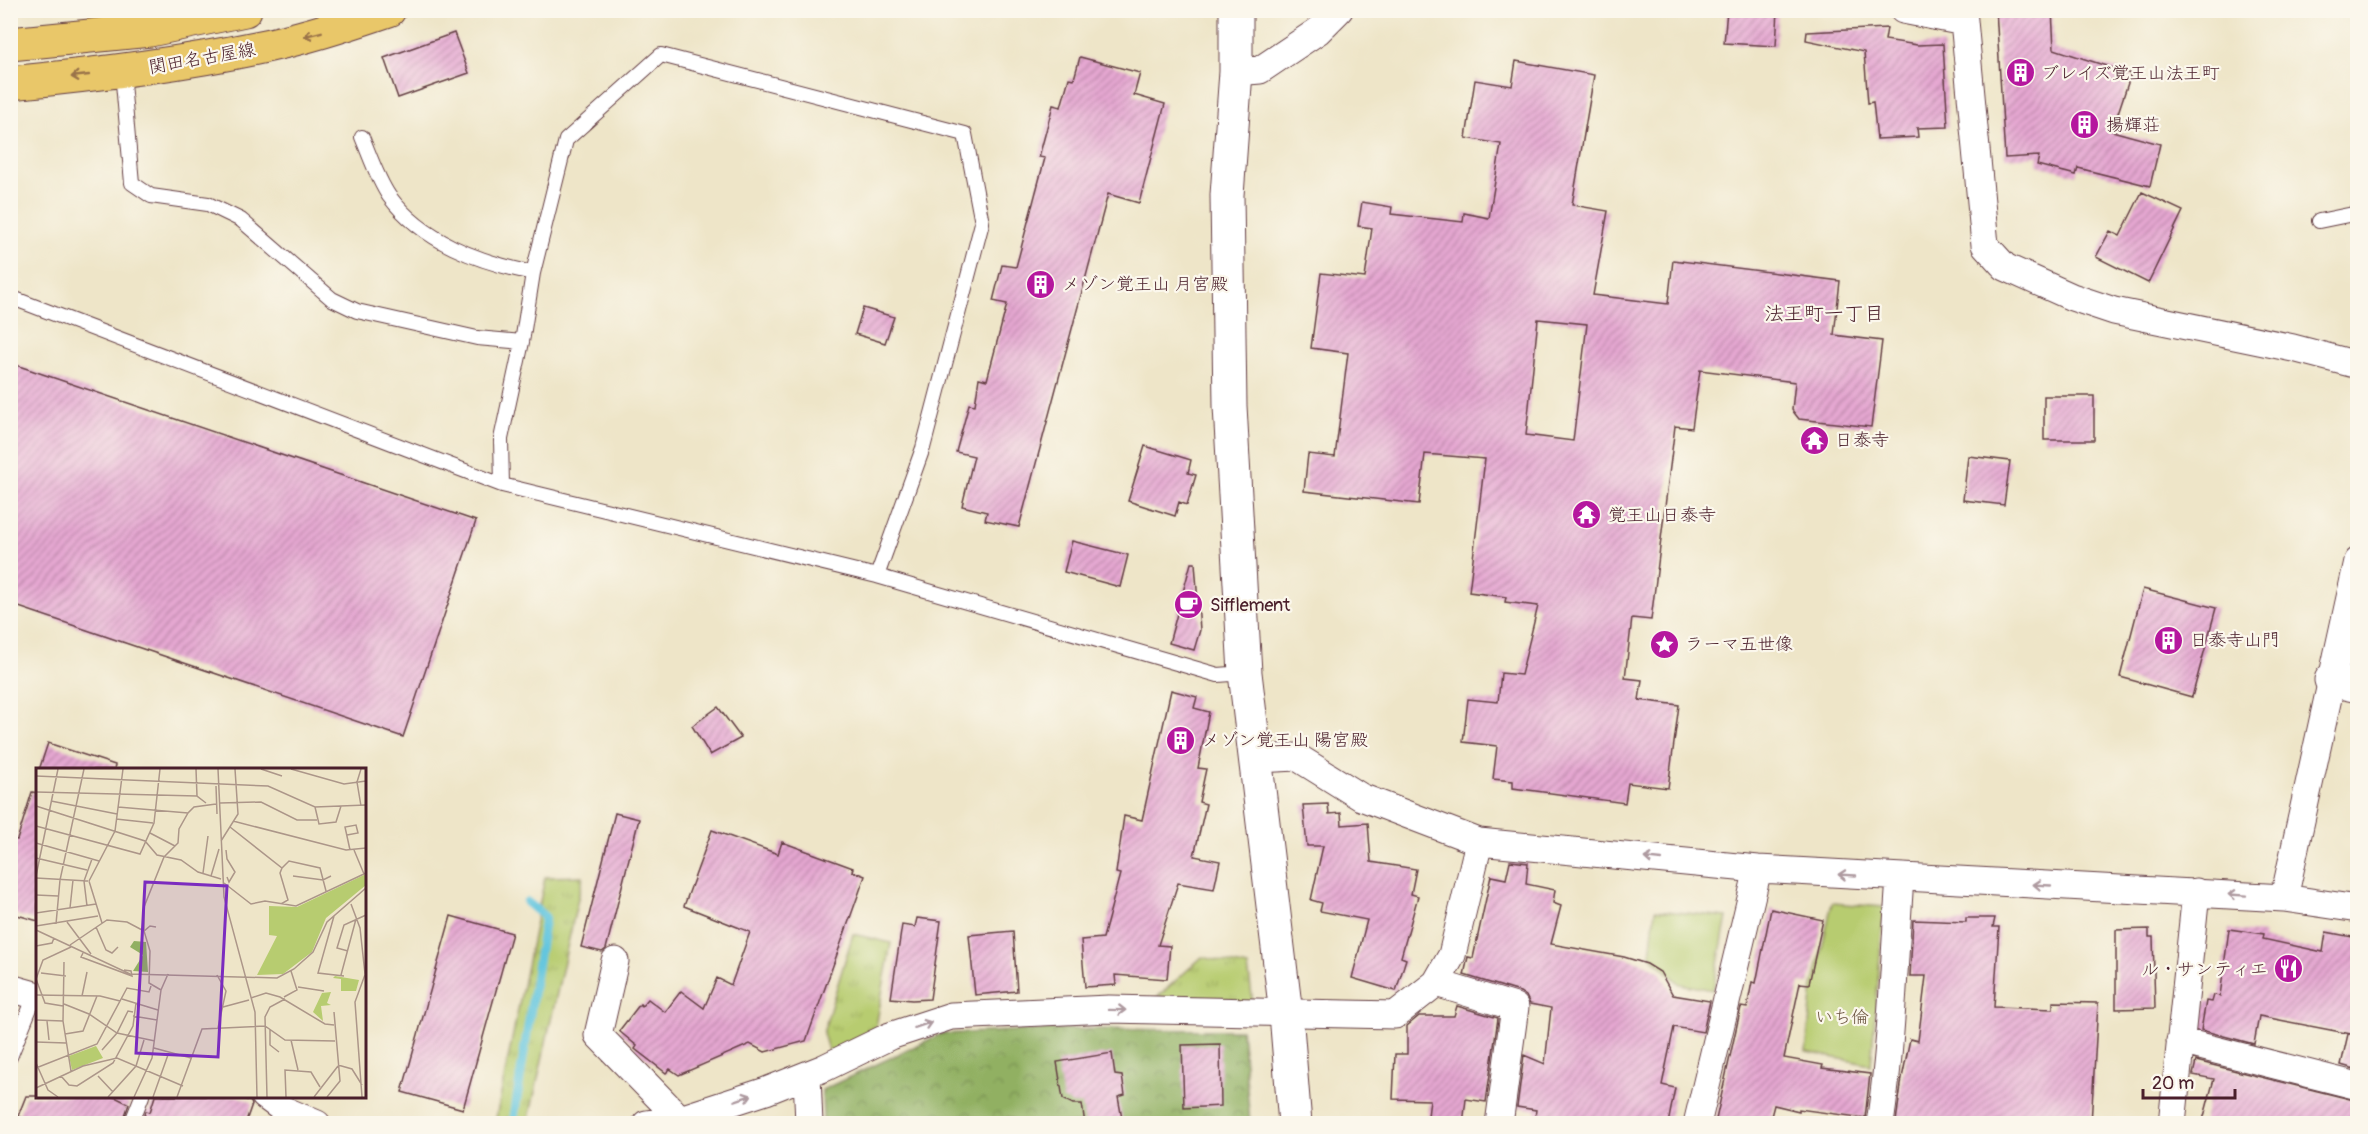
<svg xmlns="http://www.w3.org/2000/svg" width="2368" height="1134" font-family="Pangolin,'Klee One',sans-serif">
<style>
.grass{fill:url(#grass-tufts);stroke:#80764e;stroke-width:1.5}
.forest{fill:url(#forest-crowns);stroke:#6e6846;stroke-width:1.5}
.garden{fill:#b7cc70;stroke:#80764e;stroke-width:1.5}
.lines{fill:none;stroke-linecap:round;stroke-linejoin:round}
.stream{stroke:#60c5de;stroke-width:9}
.building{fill:url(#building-hatch);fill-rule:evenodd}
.service-casing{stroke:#633d43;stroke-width:16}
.minor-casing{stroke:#633d43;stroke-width:29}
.tertiary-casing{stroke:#633d43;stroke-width:35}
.primary-casing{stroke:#633d43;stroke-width:35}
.service{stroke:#fff;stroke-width:14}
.minor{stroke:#fff;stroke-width:27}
.tertiary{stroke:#fff;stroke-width:33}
.primary{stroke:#e9c769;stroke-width:33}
.oneway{stroke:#9a734a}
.oneway2{stroke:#ae9aa0}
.labels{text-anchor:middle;stroke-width:4.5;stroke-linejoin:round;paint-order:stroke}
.street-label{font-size:18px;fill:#4a1f2b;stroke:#fbf7ec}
.poi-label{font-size:18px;fill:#4a1f2b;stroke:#fbf7ec;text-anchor:start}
.park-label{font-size:18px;fill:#6b5340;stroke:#fbf7ec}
.neighbourhood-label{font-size:20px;fill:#4a1f2b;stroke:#fbf7ec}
.inset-road{fill:none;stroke:#ac9689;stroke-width:1.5}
.view{fill:#7b2cbf;fill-opacity:0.15;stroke:#7b2cbf;stroke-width:3}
.inset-edge{fill:none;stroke:#4a1f2b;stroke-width:3}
</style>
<defs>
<pattern id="grass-tufts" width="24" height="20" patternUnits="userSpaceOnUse" patternTransform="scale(1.5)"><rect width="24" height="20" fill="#b7cc70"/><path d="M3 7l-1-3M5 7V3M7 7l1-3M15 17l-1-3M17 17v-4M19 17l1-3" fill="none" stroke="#9faf61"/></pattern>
<pattern id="forest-crowns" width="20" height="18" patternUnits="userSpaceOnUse" patternTransform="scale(1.5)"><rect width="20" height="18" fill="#91b062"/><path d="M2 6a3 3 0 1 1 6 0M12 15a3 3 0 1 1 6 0" fill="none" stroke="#788f51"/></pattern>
<pattern id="building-hatch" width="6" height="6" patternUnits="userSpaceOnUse" patternTransform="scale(1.5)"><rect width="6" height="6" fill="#e5a7d1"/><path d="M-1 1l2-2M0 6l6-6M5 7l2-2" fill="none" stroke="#bc87aa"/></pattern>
</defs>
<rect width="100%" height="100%" fill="#fbf7ec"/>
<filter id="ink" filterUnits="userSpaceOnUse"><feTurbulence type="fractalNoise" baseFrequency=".0167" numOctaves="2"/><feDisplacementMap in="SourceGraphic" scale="12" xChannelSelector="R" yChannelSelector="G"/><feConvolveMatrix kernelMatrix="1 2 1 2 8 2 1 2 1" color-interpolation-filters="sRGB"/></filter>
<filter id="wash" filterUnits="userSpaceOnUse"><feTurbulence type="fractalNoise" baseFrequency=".008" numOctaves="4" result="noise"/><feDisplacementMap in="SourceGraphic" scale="24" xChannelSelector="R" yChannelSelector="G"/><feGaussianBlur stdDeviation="1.35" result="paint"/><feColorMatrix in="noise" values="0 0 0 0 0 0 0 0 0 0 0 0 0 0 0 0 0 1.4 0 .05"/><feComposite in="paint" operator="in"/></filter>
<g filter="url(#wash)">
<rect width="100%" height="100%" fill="#eee5c8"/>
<path class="grass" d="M583,876L528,1123H495L545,877Z
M853,934L891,943L874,1038L830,1057L823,1033Z
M1202,957L1248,967L1253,1003L1153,1001Z"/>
<path class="forest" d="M1060,1029L1242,1030L1250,1123L1022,1124L1008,1117L1004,1124L823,1123L822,1090L941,1034Z"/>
<path class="garden" d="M1832,903L1884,907L1871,1065L1806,1052L1813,987Z
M1655,910L1727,917L1713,990L1680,984L1650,955Z"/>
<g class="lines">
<path class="stream" d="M513,1124L545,917L527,902"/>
</g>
<g id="blocks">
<path class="building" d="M1727,10H1778L1776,46L1724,43Z
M1996,10H2052L2054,49L2131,74L2112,131L2160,144L2150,186L2078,168L2076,175L2037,165L2039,156L2005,158Z
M1887,28L1885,40L1917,45L1943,44L1948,127L1917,128L1918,137L1877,139L1873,102L1868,103L1864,52L1806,40L1807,32Z
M454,33L469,73L398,98L384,58Z
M1080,57L1140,73L1134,95L1165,104L1139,203L1108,194L1019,527L985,520L987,512L962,506L974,456L956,452L969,404L975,405L979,378L987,380L1007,304L993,301L1002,265L1016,267L1045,158L1039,157L1053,105L1061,107L1069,78L1074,79Z
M1516,61L1594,75L1572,205L1608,211L1593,295L1668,304L1673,260L1840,281L1834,335L1882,341L1871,427L1799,419L1792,410L1795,382L1700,370L1692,428L1675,426L1651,620L1632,618L1625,678L1642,680L1639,700L1679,705L1668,788L1628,783L1625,803L1513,788V781L1493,779L1497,746L1463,742L1468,699L1498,702L1501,673L1521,675L1538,606L1505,602L1506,597L1469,592L1485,459L1425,454L1419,504L1304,491L1308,454L1335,457L1348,353L1311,348L1321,273L1365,278L1372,228L1358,226L1362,202L1392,207L1391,214L1463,222L1464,213L1489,218L1501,144L1466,138L1475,80L1512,86ZM1538,319L1587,324L1573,441L1526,435Z
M2142,192L2183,211L2148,283L2096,257L2110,231L2120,236Z
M863,308L894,317L885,343L855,334Z
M10,363L476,521L403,737L10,604Z
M2044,396H2094V440H2044Z
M1145,446L1191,460L1188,473L1196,475L1187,505L1179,502L1175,516L1128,501Z
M1968,456L2010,461L2004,505L1963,500Z
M1072,541L1128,555L1120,587L1064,572Z
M1191,563H1195L1200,630L1194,650L1169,643Z
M2143,589L2216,608L2192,697L2120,677Z
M1171,690L1197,697L1194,708L1209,712L1198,768L1206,769L1199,802L1206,804L1194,856L1220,861L1214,889L1178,883L1158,945L1170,946L1167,979L1115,975L1116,985L1085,987L1081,940L1103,938L1120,874L1116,873L1124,816L1142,820Z
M718,707L741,738L710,755L692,726Z
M48,743L115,765L114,770H39Z
M32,792L38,793V921L10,913V838L17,840Z
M1328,804L1329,814L1341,813L1342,825L1368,823L1371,862L1416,869L1411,894L1418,896L1401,957L1406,959L1396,991L1352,978L1367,920L1320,911L1322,903L1311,900L1323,846H1307L1303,805Z
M615,813L639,819L606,949L602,952L581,947Z
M712,830L778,854L782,842L853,868L852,871L865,876L806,1041L765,1052L750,1044L679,1075L670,1069L666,1073L635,1049L637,1046L619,1031L640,1004L642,1006L648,999L665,1012L681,991L704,1008L717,978L731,985L750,932L684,906Z
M1510,861L1528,863L1526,884L1555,890L1553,903L1561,906L1551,944L1624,957L1647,964L1660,972L1673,995L1710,1001L1703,1032L1674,1027L1662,1085L1675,1088L1668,1124H1534L1536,1110L1517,1107L1524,1055L1545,1064L1551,1008L1530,1004L1526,996L1520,992L1464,975L1468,957L1473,958L1491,876L1506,879Z
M1771,909L1823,920L1809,984L1800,983L1784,1058L1823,1065L1822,1068L1870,1074L1865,1118L1799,1109V1111L1774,1105L1769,1124H1715L1741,1007L1747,1008L1752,982L1756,983Z
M451,916L512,933L463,1109L402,1092Z
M917,918L941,921L930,999L912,1000L891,998L902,925L915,927Z
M1966,918H1995L1993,927H1999L1994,1007L2053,1009V1002L2098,1003L2091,1124L1896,1122L1902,1078L1910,1039L1918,1041L1926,976H1910L1913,920L1966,922Z
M2149,929V937H2153L2155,1008L2116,1009V930Z
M2229,929L2264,934L2263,939L2323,952L2326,932L2358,938V1070L2341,1065L2348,1034H2351L2259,1016L2254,1044L2201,1030L2206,1001L2212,1002L2214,995L2220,996Z
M1013,931L1017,991L975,995L969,935Z
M1457,1006L1498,1018L1486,1102L1466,1099L1463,1124H1427L1430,1100L1393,1099L1395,1054H1407V1026L1419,1016H1454Z
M1220,1044L1221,1106L1184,1108L1182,1045Z
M1112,1053L1115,1075L1122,1076L1125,1095L1118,1097L1123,1124H1085L1082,1104H1073L1063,1099L1057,1062Z
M2196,1061L2358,1101V1124H2202L2214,1079L2193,1075Z
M26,1096H113L129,1104L122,1124H37L18,1116Z
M155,1096H237L250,1101L252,1104L245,1124H141L146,1111L150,1112Z"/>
</g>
</g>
<g filter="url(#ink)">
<use href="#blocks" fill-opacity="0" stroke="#633d43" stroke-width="1.5"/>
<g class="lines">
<defs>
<path id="service" d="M122,72L132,183L151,196L208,204L241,220L332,299L357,311L477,338L522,342
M362,137C370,156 377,178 389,196C423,242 479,262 533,273
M2319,221L2358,213
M10,297L502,485
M877,576L923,448L982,223L965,134L661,55L566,140L533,273L522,342L501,439L502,485L877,576L1218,675L1245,673
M10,1057L35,996
M131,1124L142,1096"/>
<path id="minor" d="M1903,10L1964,22
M1963,10L1985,245L2005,267L2072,297L2114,311L2293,348L2358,365
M1236,72L1260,70L1318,31L1339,10
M1255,759L1297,757L1361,797L1479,842L1758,869L2284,898L2358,909
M2284,898L2358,561
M615,961L598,1035L680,1119L678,1124
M1436,983L1515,1007L1499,1124
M10,988L38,996
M2180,1041L2358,1086
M807,1075L809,1124
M265,1096L284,1110L317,1124
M646,1124L680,1119L766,1091L824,1068L890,1036L951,1016L1109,1009L1395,1015L1436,983L1452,955L1479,842
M1697,1124L1758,869
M1880,1124C1892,1042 1894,960 1900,878
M2172,1124L2196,892"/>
<path id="tertiary" d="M1236,10V72L1227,195L1230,406L1245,673L1286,1014L1295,1124
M2331,680L2358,686"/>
<path id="primary" d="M10,44L150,30L245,10
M10,83C93,75 175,65 256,48C302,39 345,25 389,10"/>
</defs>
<use href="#service" class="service-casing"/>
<use href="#minor" class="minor-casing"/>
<use href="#tertiary" class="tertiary-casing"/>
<use href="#primary" class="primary-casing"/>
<use href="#service" class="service"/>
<use href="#minor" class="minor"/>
<use href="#tertiary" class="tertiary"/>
<use href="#primary" class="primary"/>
</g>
<defs><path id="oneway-shaft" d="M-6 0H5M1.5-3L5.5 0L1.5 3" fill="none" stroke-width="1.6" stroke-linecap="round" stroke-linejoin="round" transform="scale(1.5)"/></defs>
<g class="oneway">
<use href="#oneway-shaft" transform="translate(313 34) rotate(166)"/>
<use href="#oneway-shaft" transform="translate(80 76) rotate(174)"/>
</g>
<g class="oneway2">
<use href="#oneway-shaft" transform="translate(1653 859) rotate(-174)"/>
<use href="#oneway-shaft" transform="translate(1847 875) rotate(-177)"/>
<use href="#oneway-shaft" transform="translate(2042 885) rotate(-177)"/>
<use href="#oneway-shaft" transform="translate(2237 895) rotate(-176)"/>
<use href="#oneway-shaft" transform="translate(1117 1010) rotate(1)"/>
<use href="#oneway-shaft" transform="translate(923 1025) rotate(-18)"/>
<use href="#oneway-shaft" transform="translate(743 1098) rotate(-18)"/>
</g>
</g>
<defs>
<symbol id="building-disc" viewBox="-11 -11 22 22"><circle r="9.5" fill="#b5179e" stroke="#fbf7ec"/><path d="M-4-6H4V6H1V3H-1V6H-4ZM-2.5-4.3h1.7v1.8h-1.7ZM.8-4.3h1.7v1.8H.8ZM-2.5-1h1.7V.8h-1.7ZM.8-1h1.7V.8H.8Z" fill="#fff"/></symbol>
<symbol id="temple-disc" viewBox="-11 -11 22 22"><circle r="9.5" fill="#b5179e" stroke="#fbf7ec"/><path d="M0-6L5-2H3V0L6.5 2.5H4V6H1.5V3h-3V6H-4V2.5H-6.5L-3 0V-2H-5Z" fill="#fff"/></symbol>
<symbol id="cafe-disc" viewBox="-11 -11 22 22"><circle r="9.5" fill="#b5179e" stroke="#fbf7ec"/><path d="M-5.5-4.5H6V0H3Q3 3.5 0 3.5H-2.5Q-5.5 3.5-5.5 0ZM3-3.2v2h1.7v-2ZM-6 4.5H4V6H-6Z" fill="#fff"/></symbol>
<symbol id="sight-disc" viewBox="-11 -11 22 22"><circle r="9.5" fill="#b5179e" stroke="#fbf7ec"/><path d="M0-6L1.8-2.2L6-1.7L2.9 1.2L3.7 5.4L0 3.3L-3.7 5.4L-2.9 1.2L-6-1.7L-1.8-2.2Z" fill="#fff"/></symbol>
<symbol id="restaurant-disc" viewBox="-11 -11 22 22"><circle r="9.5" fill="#b5179e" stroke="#fbf7ec"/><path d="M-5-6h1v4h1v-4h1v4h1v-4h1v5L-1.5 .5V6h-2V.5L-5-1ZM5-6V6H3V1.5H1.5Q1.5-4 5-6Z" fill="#fff"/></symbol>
</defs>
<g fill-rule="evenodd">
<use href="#building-disc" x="2004" y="56" width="33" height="33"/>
<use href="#building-disc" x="2068" y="108" width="33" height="33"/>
<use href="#building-disc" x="1024" y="268" width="33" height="33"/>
<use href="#temple-disc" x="1798" y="424" width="33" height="33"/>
<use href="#temple-disc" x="1570" y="498" width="33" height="33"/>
<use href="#cafe-disc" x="1172" y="588" width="33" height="33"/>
<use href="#building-disc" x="2152" y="624" width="33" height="33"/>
<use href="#sight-disc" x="1648" y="628" width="33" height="33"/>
<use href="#building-disc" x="1164" y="724" width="33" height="33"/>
<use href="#restaurant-disc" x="2272" y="952" width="33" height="33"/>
</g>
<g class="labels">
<g class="street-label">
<text transform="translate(202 58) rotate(-10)" y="6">関田名古屋線</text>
</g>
<g class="poi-label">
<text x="2041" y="79">ブレイズ覚王山法王町</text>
<text x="2106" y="131">揚輝荘</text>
<text x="1062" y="290">メゾン覚王山 月宮殿</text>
<text x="1835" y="446">日泰寺</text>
<text x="1608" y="521">覚王山日泰寺</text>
<text x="1210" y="611">Sifflement</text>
<text x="2190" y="646">日泰寺山門</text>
<text x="1685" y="650">ラーマ五世像</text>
<text x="1202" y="746">メゾン覚王山 陽宮殿</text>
<text x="2268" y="975" text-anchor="end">ル・サンティエ</text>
</g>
<g class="park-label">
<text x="1842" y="1023">いち倫</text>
</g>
<g class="neighbourhood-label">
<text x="1824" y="320">法王町一丁目</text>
</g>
</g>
<g transform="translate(36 768)">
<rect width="330" height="330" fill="#eee5c8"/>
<path d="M60,278L67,290L36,302L33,288Z" fill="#b7cc70"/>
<path d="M98,173L110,174L112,204L97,203L107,187L94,179Z" fill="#91b062"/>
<path d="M330,106V117L290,150L276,184L247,206L221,207L241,168L233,167V138L261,139ZM299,208L323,212L320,223H305V211L297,210ZM295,224L291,235L295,237L285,238L287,253L277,244L286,225Z" fill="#b7cc70"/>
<path class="inset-road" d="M160,1L161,28L170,35M182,1L188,129L219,244L221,329M225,1L246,8M255,1L308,16L330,13M0,8L232,18L279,39L330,37M180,18L181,46M0,24L161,28M15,33L81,46M184,35L225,34L261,52H281M0,38L109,73L121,87L145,92L162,104L185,111M325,38L321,14L325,1M82,39L152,45M279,39L283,56L300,54L305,38M80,51L117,55M197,53L310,82L330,80M0,58L104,86L118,55L124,1M194,59L246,100L253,93L284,100L290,123M114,65L139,78M311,67L322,65L320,57L309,59L314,82M185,73L202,46L199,1M0,75L63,93M190,82L191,91L199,104L193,114L191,109M318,82L328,106M0,90L51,102M167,105L172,68M0,108L22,1M175,108L183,81M257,108L287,112L295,108M0,110L52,113M53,113L79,63L87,1M53,113L66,155M188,115L215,136L229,133L260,138L330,105M0,127L22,128M245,136L252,132L244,105L246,100M315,136L324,160L329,206M51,138L48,113L56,91M34,140L37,112M0,145L60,136M298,148L282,205L308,208M31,154L55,186M20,156L24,112L48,1M0,158L62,148M60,159L70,182L76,185L82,179M0,162L94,206L241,210L258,201L277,184L291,154L330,120M34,177L71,152L91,154L108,163L114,158L120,159M0,178L16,175L18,170M312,183L301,180L308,157L330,147M47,185L45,189L96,208L95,203L88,202M28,194L27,253L35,303M5,205L30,208M181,207L190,223L182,260M305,207L320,151M0,211L7,192L35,179M0,211L9,235L27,238M262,219L288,223M125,222L113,215L114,183L108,163V139L128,89L142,75L143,61L152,45L158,39L180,36M0,227L64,228L84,233M46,228L51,204M248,229L261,222L255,203M215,230L230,225L244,229L289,256L298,257M86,231L122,242M28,236L53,246L81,265L119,273M187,239L213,232M97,248L121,252M0,252L27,253M11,253L13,272M234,261V277L243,284M29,266L47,263L61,228M255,272L262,302M0,274L30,275M118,280L155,290M66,282L81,265L92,243L97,244M0,295L12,322L22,329M302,297L316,301L326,317M0,300L61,276L91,220L113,224L115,218M25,308L33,317L41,318L77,295L97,258L100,235M62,308L77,324M0,320L47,298L81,290L147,318M72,329L100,298L108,272M98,329L116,290L125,222L132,206M117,329L133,284M141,329L166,261L229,258L249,272L299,273M231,329L229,249L234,239L249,231M250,329L249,302L275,304L284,319M278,329L302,298M291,329L304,313L298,244M326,329L319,234L330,204"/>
<path class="view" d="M109,114L191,118L182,289L100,285Z"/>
<rect width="330" height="330" class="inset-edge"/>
</g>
<rect width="2368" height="1134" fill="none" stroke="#fbf7ec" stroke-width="36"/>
<path d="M2143 1089v9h92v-9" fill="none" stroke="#4a1f2b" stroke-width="3"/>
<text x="2152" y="1089" font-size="18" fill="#4a1f2b" stroke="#fbf7ec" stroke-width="4.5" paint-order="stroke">20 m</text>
</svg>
